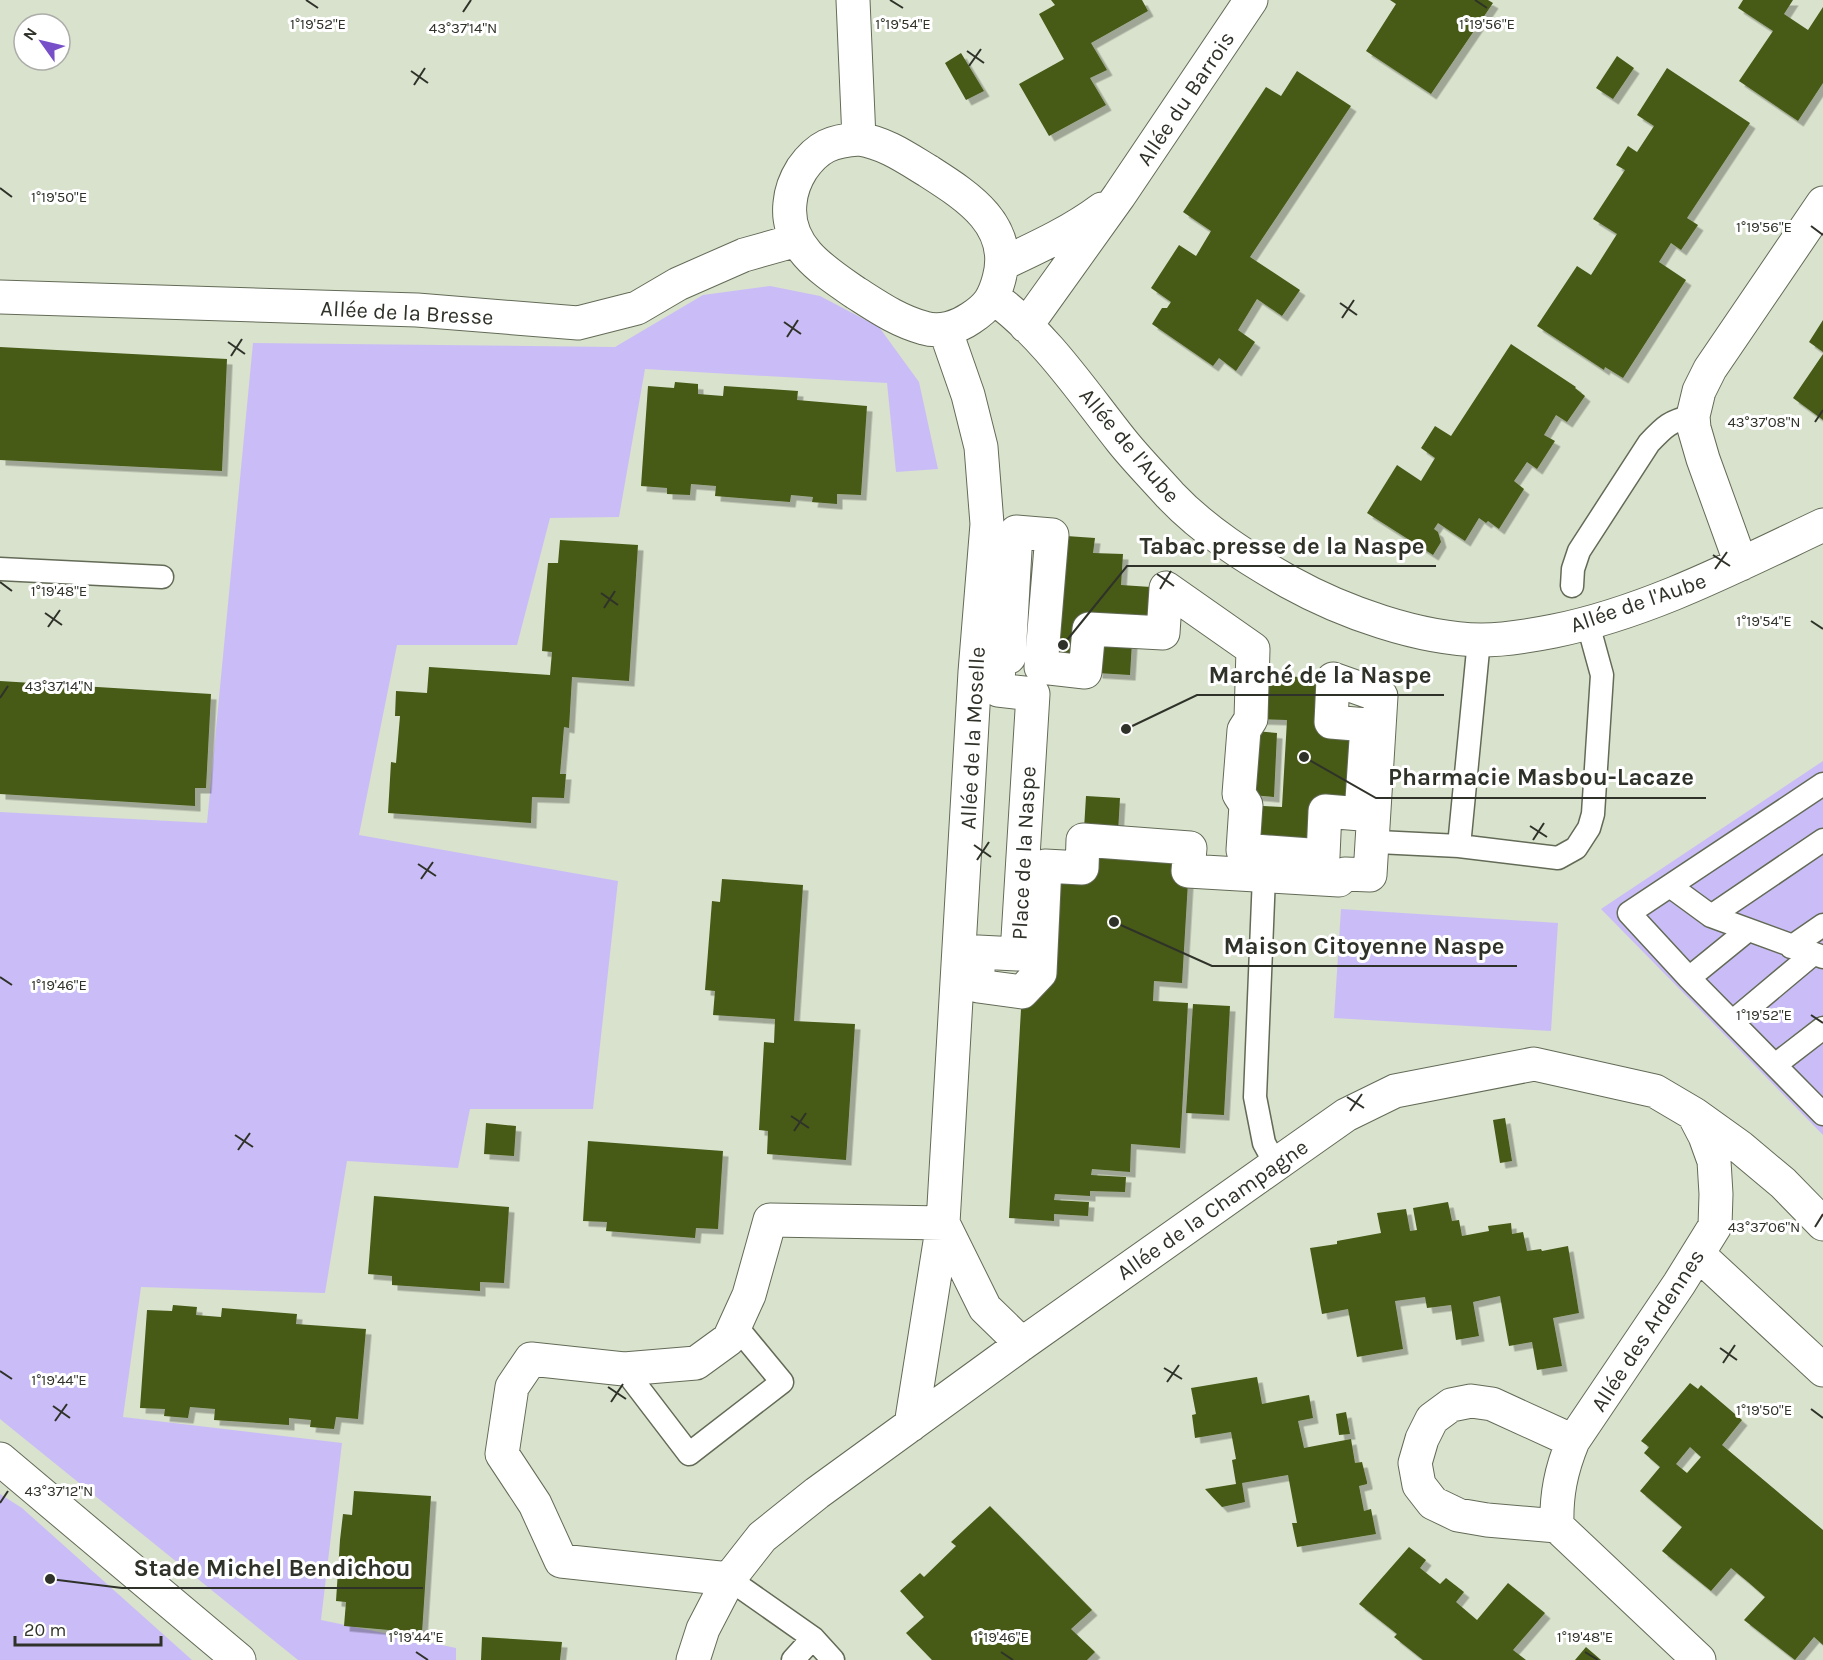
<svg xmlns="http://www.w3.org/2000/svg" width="1823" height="1660" font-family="Karla,sans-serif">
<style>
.green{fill:#cabdf7}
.building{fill:#465a18;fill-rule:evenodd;filter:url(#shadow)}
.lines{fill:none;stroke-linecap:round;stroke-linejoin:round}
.service-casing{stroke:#636b57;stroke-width:25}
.pedestrian-casing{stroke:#636b57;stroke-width:35}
.minor-casing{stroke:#636b57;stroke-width:35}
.service{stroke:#fff;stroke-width:22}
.pedestrian{stroke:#fff;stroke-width:33}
.minor{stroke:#fff;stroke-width:33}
.ticks{fill:none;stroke:#2f3229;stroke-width:2}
.labels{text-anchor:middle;stroke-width:6;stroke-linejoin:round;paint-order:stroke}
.street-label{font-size:22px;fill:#2f3229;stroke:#fff}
.ticks-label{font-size:15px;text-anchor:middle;fill:#2f3229;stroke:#fff;stroke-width:6;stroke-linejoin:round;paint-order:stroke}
.leader{fill:none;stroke:#2f3229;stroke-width:2}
.callout-dot{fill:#2f3229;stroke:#fff;stroke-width:2}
.callout-label{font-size:24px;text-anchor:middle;font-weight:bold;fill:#2f3229;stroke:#fff;stroke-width:6;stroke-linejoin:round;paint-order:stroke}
</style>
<defs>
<filter id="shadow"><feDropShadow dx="5.5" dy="5.5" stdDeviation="0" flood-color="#0004"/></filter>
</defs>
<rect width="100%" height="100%" fill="#d9e2cc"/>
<path class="green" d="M770,286L820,296L879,327L919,382L938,469L896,472L887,383L645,369L619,517L550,518L517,645H397L359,835L618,881L593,1109H470L458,1168L347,1161L325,1293L141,1287L123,1417L342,1443L321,1620L456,1648V1660H298L0,1419V812L207,823L253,343L615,347L703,295Z
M1823,761V1135L1601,909Z
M1341,909L1558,923L1551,1031L1334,1018Z
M0,1494L22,1508L192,1660H0Z"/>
<path class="building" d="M1051,0H1142L1148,11L1091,43L1107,70L1090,78L1106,105L1049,136L1019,84L1064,59L1039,14L1055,5Z
M1390,0H1488L1493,3L1431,94L1366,51L1396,4Z
M1743,0H1793L1784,14L1808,30L1823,7V83L1798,121L1739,81L1773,31L1738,8Z
M961,53L984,91L966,100L945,63Z
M1617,56L1634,68L1613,99L1596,88Z
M1667,68L1750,123L1687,218L1698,225L1681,250L1671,243L1659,262L1686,280L1623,378L1605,367L1604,370L1537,326L1577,266L1591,275L1617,234L1593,219L1625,170L1616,165L1628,146L1637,152L1654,126L1637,115Z
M1297,71L1351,106L1250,257L1300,290L1282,316L1257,299L1238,330L1255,342L1236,371L1219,358L1213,366L1152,324L1162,308H1167L1171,302L1151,288L1179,245L1196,256L1211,231L1183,212L1266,87L1281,96Z
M1823,320V352L1809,342Z
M1511,344L1576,387L1575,388L1585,396L1567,422L1556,415L1544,435L1555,441L1537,469L1527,462L1514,481L1524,489L1499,529L1488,521L1486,523L1479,518L1465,541L1438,523L1434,529L1438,532L1441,542L1433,555L1367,513L1397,465L1421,481L1435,458L1421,448L1435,426L1451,436Z
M0,347L227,359L222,471L0,460Z
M1823,354V420L1793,398Z
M675,382L698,384V394L723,396L724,386L798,391L797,400L867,406L861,495L837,494V504L812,502L813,497L791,495L790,502L715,496L716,486L691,484L690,495L667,494V488L641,486L648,386L674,388Z
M1052,535L1095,538L1093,553L1123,554L1121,585L1166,588L1163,633L1089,629L1085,672L1041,667Z
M560,540L638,545L629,681L572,677L569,728L564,727L560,774H566L564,798L532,797L531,823L388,813L391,762L396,763L400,716H395L396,691L427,693L429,667L550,675L552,652L542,651L546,591L548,563H558Z
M1098,640L1132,642L1130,675L1097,673Z
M1253,674L1333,679L1331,722L1367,725L1361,814L1325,811L1323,856L1243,850L1246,805L1282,807L1287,720L1251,719Z
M0,681L211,694L206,788H195V806L0,794Z
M1244,730L1277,733L1274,797L1239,794Z
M1086,796L1120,798L1118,832L1084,829Z
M1083,840L1190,848L1182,983L1154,981L1153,1001L1188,1003L1180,1148L1131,1144L1130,1172L1092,1169L1091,1175L1126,1177L1125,1192L1090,1191V1196L1055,1194L1054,1200L1089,1202L1088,1216L1054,1214V1221L1009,1218L1022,992L1045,866Z
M722,879L803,885L794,1021L855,1024L846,1160L767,1154L768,1131L759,1130L764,1042L774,1043L775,1019L713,1015L715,991L705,990L712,901L720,902Z
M1193,1004L1230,1006L1224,1115L1186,1113Z
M1505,1118L1512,1161L1500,1163L1493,1120Z
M486,1123L516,1126L514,1156L484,1154Z
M588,1141L723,1151L718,1229L696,1228L695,1238L606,1231L607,1222L583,1221Z
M374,1196L509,1207L504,1283L480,1282V1291L392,1285V1276L368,1274Z
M1448,1202L1452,1221L1459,1220L1462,1236L1489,1231L1488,1226L1511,1223L1512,1234L1523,1232L1527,1251L1541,1249L1542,1251L1568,1246L1579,1313L1553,1318L1562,1366L1537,1370L1532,1342L1509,1346L1500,1296L1473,1302L1479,1336L1456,1340L1451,1305L1427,1308L1425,1297L1395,1301L1403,1349L1357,1357L1348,1309L1322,1314L1310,1248L1337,1244V1241L1381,1233L1377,1213L1406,1209L1410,1231L1417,1230L1413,1208Z
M173,1305L197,1307L196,1315L221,1317L222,1308L297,1314L296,1324L366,1329L358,1419L336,1417L334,1429L310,1427L311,1420L289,1418V1425L214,1420L215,1409L190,1407L188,1418L164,1416L165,1409L140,1408L147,1310L172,1311Z
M1257,1377L1262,1404L1309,1395L1313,1418L1298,1421L1304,1448L1351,1439L1355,1463L1362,1462L1367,1482V1484L1359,1486L1364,1511L1371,1509L1376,1534L1297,1547L1292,1523H1297L1288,1475L1242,1483L1245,1502L1222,1507L1205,1489L1236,1484L1232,1460L1236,1459L1231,1432L1195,1438L1192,1415L1196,1414L1191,1388Z
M1690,1383L1698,1389L1701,1385L1742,1420L1722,1445L1823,1530V1645L1814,1637L1795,1660L1744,1620L1765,1597L1748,1582L1731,1568L1711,1591L1662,1551L1682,1527L1640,1491L1660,1467L1644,1453L1649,1447L1641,1441ZM1690,1447L1701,1457L1687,1473L1676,1464Z
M1346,1412L1350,1434L1339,1435L1336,1414Z
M354,1491L431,1496L422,1633L344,1626L346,1602L336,1601L340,1540L343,1514L352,1515Z
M990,1506L1092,1610L1071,1629L1095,1652L1087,1660H932L906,1633L924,1617L900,1591L920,1573L924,1577L956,1546L951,1542Z
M1409,1547L1426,1560L1420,1568L1440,1584L1446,1578L1464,1592L1456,1602L1477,1620L1508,1583L1545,1613L1513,1650L1526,1660H1423L1394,1637L1397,1634L1359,1604Z
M482,1637L562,1642L560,1660H481Z
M1586,1647L1601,1660H1575Z"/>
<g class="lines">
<defs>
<path id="service" d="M0,569L162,577
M1572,586L1573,569L1579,551L1649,443C1665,426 1670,421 1693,416
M1479,640L1459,846L1558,858L1576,848L1589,828L1593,814L1602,675L1588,624
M1823,784L1629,913L1689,978L1823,1114
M1378,842L1459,846
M1264,876L1255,1097L1264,1143L1276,1165
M1670,886L1711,916L1823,957
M1711,916L1823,840
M1791,947L1823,925
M1689,978L1748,930
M1733,1021L1813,954
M1775,1065L1823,1028
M624,1369L689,1454L782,1382L735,1325
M729,1579L813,1638L833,1660
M793,1660L813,1638"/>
<path id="pedestrian" d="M1016,532L1052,535L1041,667L1085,672L1089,629L1163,633L1166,588L1253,649L1251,719L1244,730L1239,794L1246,805L1243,850L1323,856L1325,811L1361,814L1367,725L1331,722L1333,679L1381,696L1370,875L1345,874L1339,880L1188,871L1190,848L1083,840L1082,868L1045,866L1040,973L1022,992L978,986V952L1017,954L1033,694L998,690L999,656L1009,657Z"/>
<path id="minor" d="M853,0L859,139
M859,139C885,143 905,157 928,171C967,196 1014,225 999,279C994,298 988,307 971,318C958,327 940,333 924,328C898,321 878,307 856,293C824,271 785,247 790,203C791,191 795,180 802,169C818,146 832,141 859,139Z
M1004,263C1038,247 1071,232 1102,209
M0,297L417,310L578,323L637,308L678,284L744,255L797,240
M994,298C1045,335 1082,391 1121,440C1136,459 1154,477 1170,495C1204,531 1247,558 1289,582C1343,612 1419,639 1481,640C1505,640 1529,636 1554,631C1648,612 1736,566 1823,525
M1026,326L1119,196L1251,0
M1741,564L1703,459L1694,428L1693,416L1699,391L1710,369L1823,203
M1694,1115L1705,1136L1714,1161L1716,1194L1715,1226L1679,1284L1573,1441C1561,1470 1556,1495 1557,1526L1699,1660
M943,1223L985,1308L1022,1344
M1698,1254L1823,1370
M911,1425L943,1223L975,672L987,524L981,447L968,395L945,329
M0,1459L239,1660
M1557,1526L1487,1520L1458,1515L1433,1503L1419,1485L1415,1463L1422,1439L1432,1419L1451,1405L1471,1401L1492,1404L1573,1441
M729,1579L561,1561L535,1504L502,1454L512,1387L531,1359L624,1369L696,1363L729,1339L749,1295L770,1220L943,1223
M693,1660L703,1629L729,1579L762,1537L817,1493L1022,1344L1292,1153L1346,1115L1395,1091L1534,1064L1655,1091L1694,1114L1740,1147L1783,1183L1823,1224"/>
</defs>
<use href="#service" class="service-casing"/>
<use href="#pedestrian" class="pedestrian-casing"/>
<use href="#minor" class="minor-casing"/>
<use href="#service" class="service"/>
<use href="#pedestrian" class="pedestrian"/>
<use href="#minor" class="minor"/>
</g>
<path class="ticks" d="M306,0L318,8M890,0L903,8M1475,0L1487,8M463,12L471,0M967,51L984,63M969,66L981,49M411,71L428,83M414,85L425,68M0,188L12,197M1811,226L1823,235M1340,303L1357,315M1342,318L1354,300M784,322L801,334M787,337L798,320M228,342L245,354M231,356L242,339M1815,422L1823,410M1713,555L1730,566M1715,569L1727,552M1157,574L1174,586M0,582L12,591M1160,589L1171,571M601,593L618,605M604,608L615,591M45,613L62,625M1811,621L1823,629M48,627L60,610M0,698L8,686M1530,826L1547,837M1533,840L1544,823M974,845L991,857M977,860L989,842M418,864L436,876M421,879L433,862M0,977L12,985M1811,1015L1823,1023M1347,1097L1364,1108M1350,1111L1362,1094M791,1116L809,1128M794,1131L806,1113M235,1135L253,1147M238,1150L250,1133M1815,1227L1823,1214M1720,1348L1737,1360M1723,1363L1735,1345M1164,1368L1182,1379M0,1371L12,1379M1167,1382L1179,1365M608,1387L626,1399M611,1402L623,1384M53,1406L70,1418M1811,1409L1823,1418M55,1421L67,1404M0,1503L8,1491M416,1652L428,1660M1001,1652L1013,1660M1585,1652L1598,1660"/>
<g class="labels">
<g class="street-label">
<text transform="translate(1185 98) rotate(-56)" y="8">Allée du Barrois</text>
<text transform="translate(407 312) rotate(3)" y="8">Allée de la Bresse</text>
<text transform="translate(1130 445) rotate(50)" y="8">Allée de l'Aube</text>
<text transform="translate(1638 602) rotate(-19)" y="8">Allée de l'Aube</text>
<text transform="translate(972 738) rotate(-87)" y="8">Allée de la Moselle</text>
<text transform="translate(1023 853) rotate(-87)" y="8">Place de la Naspe</text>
<text transform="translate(1212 1209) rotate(-35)" y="8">Allée de la Champagne</text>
<text transform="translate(1647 1330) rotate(-57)" y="8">Allée des Ardennes</text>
</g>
</g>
<g class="ticks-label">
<text x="318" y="29">1°19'52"E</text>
<text x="903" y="29">1°19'54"E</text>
<text x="1487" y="29">1°19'56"E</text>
<text x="463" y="33">43°37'14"N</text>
<text x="59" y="202">1°19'50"E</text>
<text x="1764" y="232">1°19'56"E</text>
<text x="1764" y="427">43°37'08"N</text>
<text x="59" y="596">1°19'48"E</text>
<text x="1764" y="626">1°19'54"E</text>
<text x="59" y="691">43°37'14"N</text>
<text x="59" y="990">1°19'46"E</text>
<text x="1764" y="1020">1°19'52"E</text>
<text x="1764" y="1232">43°37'06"N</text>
<text x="59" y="1385">1°19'44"E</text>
<text x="1764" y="1415">1°19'50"E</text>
<text x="59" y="1496">43°37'12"N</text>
<text x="416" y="1642">1°19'44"E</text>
<text x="1001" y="1642">1°19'46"E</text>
<text x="1585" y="1642">1°19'48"E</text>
</g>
<path class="leader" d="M1063 645L1127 566H1436M1126 729L1197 695H1444M1304 757L1376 798H1706M1114 922L1212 966H1517M50 1579L122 1588H423"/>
<g class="callout-dot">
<circle cx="1063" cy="645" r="6"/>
<circle cx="1126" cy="729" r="6"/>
<circle cx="1304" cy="757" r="6"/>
<circle cx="1114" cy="922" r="6"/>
<circle cx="50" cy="1579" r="6"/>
</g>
<g class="callout-label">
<text x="1282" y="554">Tabac presse de la Naspe</text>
<text x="1320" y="683">Marché de la Naspe</text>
<text x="1541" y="785">Pharmacie Masbou-Lacaze</text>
<text x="1364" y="954">Maison Citoyenne Naspe</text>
<text x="272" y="1576">Stade Michel Bendichou</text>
</g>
<g transform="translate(42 42) rotate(304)"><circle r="28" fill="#ffffff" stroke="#acada9" stroke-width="1.5"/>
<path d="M0-4.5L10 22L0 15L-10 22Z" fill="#7750c9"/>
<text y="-9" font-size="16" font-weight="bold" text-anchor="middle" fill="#2f3229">N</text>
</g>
<path d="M15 1636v9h146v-9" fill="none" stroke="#2f3229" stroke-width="3"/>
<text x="24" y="1636" font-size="18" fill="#2f3229" stroke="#ffffff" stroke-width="4.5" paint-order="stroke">20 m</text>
</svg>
